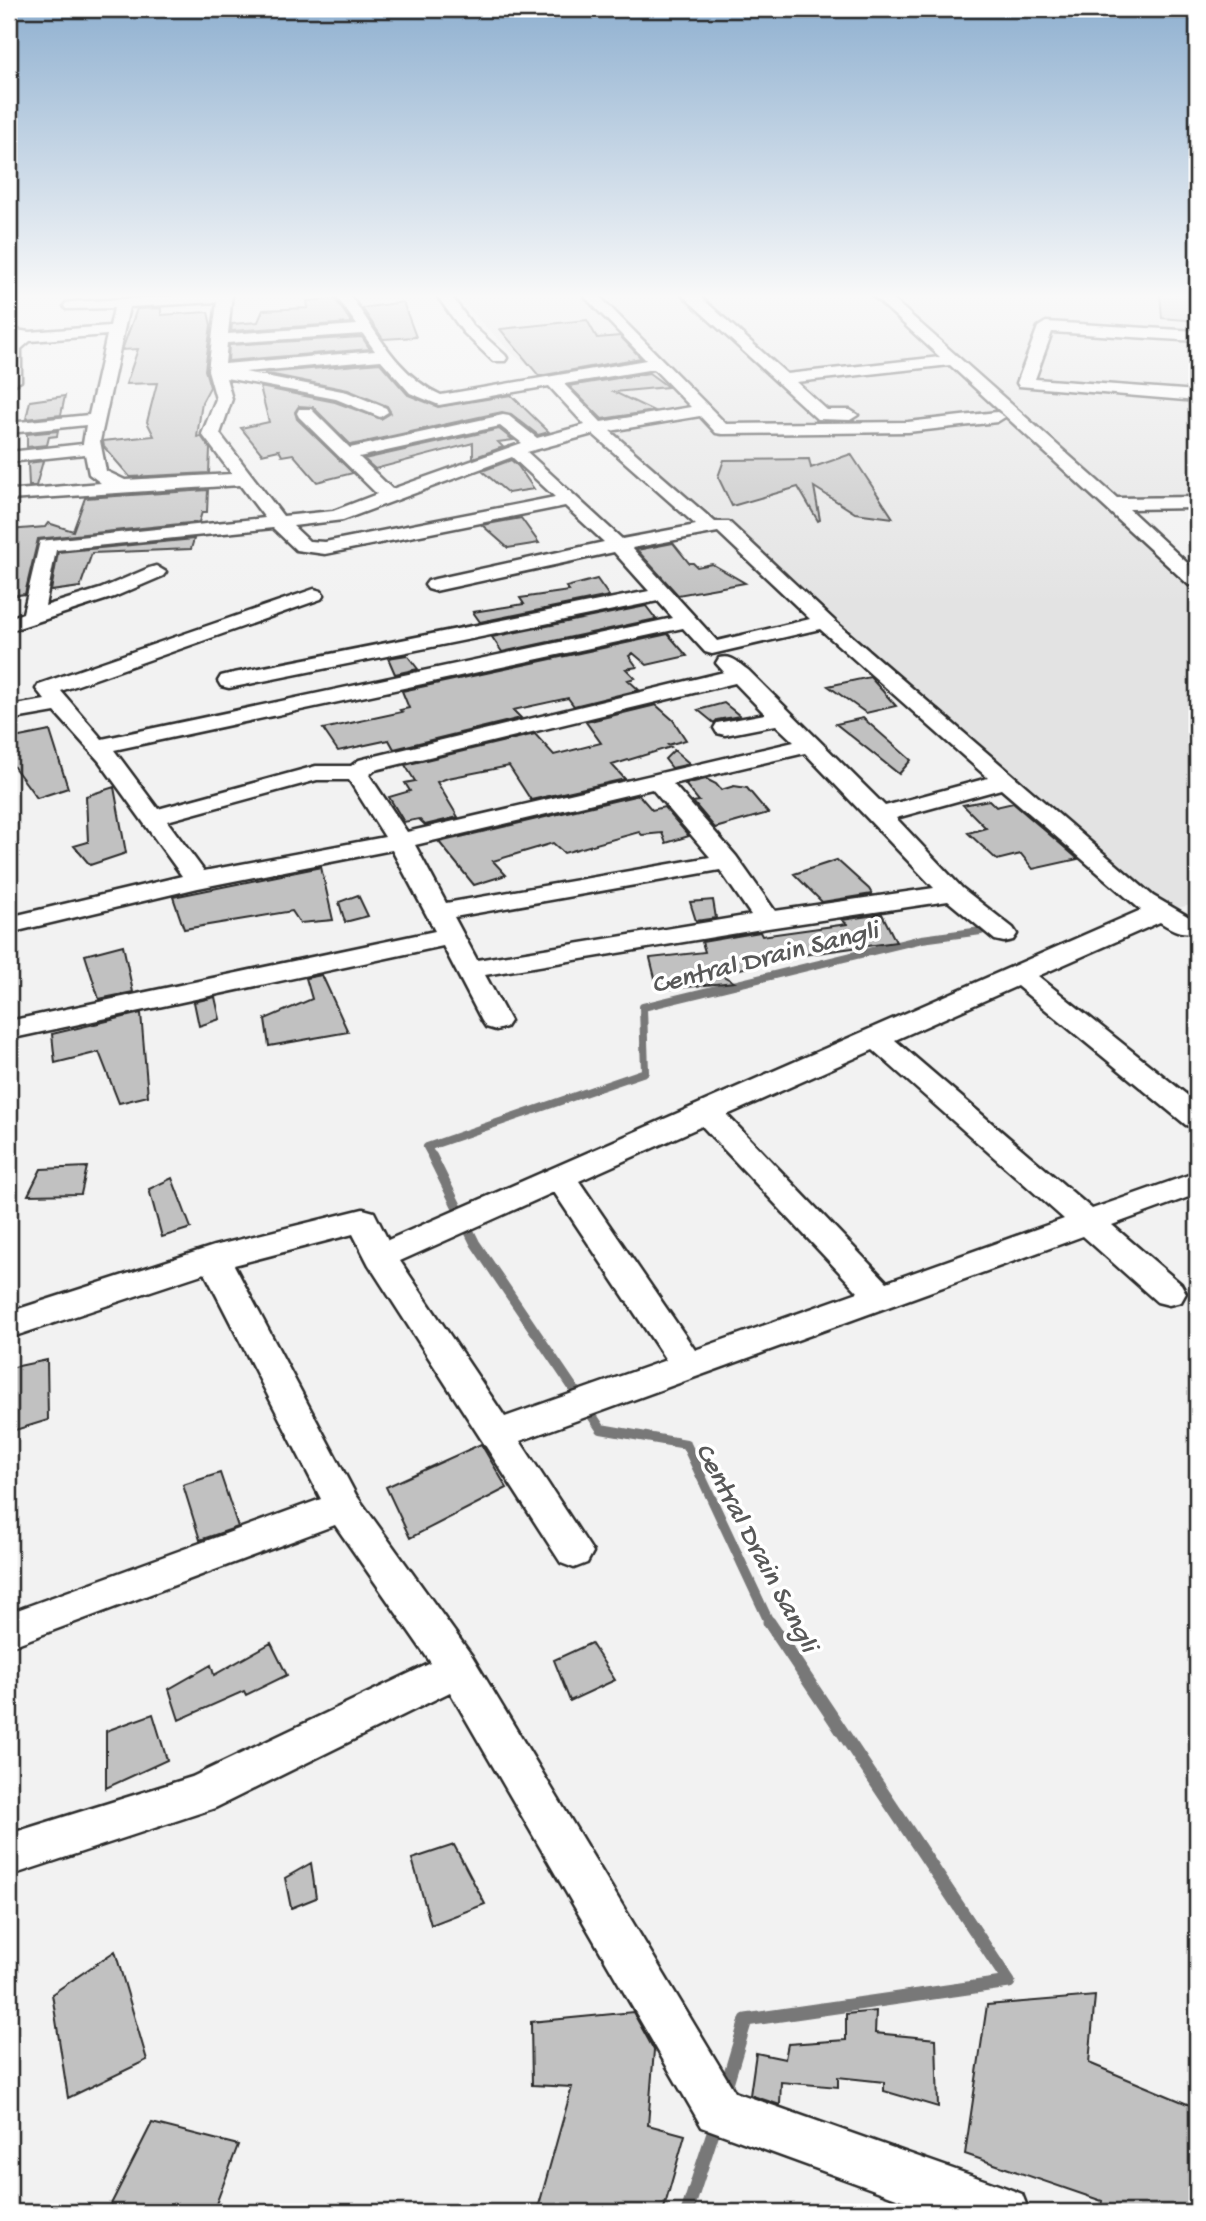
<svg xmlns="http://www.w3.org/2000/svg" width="1206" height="2221" font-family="'Gochi Hand',sans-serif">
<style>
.built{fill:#e3e3e3}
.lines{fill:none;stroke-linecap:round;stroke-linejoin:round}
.stream-far2{stroke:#787878;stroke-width:8}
.stream-far1{stroke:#787878;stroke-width:10}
.stream{stroke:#787878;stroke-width:13}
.building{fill:#c1c1c1;stroke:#2b2b2b;stroke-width:2}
.minor-casing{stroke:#2b2b2b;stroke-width:5}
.minor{fill:#fff;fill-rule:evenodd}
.labels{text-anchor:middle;stroke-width:7;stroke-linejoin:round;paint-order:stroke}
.near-water-label{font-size:28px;font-style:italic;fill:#585858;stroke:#fff}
</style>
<rect width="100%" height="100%" fill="#f2f2f2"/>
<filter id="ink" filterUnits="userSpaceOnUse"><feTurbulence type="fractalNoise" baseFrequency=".0143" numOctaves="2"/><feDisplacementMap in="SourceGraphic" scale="14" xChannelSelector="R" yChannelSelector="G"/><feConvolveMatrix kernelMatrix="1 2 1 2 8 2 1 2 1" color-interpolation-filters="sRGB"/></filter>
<g filter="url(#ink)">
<path class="built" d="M453,293H1197V504L1125,508L1197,576V904L1162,911L726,526L513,354Z"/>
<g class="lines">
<path class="stream-far2" d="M433,1158L427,1147L645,1072L643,1007L922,939L981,931"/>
<path class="stream-far1" d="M432,1156L475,1243L601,1429L686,1444L770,1624"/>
<path class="stream" d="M725,2090L746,2020L1009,1982L769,1622
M687,2212L717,2120"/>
</g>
<path class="building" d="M1160,293H1197V321L1162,318Z
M335,299L352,323L231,331L232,324L258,322L263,310L308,308L307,301Z
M403,302L416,337L383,339L362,308Z
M161,308V315L208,312L211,325L205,370L210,387L202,402L197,437L201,436L210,449L209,473L130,477L104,447L103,441L154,436L147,422L157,383L126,384L138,349L122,350L137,309Z
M587,320L597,338L620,336L641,358L539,376L500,329Z
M362,337L370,349L228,361L229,345Z
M380,363L408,395L438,407L511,395L549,432L538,435L511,414L502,412L351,445L313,407L299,406L295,412L297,419L353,473L317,482L293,454L282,456L279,450L262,454L241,428L269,422L260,387L335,402L381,419L391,413L387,406L348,390L264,373Z
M649,373L668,387L614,392L654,411L602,419L569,386Z
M65,396L61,415L26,419L30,401Z
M499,429L513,440L498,442L503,447L473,458V443L375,469L364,459Z
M58,431L57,436L49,437L47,445L27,447V434Z
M851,454L893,518L855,513L814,487L820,520L818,521L798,487L732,506L718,477L724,460L809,459L811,468Z
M511,460L518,466L534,489L508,493L482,471Z
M43,461L36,486H29L28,463Z
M208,490L207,512H202L199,522L38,539L25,594L9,596V530L45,527L48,523L73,531L85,498Z
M521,518L539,543L508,548L482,525Z
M194,539L191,549L92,553L80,587L51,591L58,552Z
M673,543L689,563H693L697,567L712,564L745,583L678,595L637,550Z
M597,579L609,596L480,622L473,612L524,604L520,598L569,591L566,587Z
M646,606L656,619L502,652L492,637Z
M668,634L687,656L647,665L633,653L629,656L637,667L626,669L635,678L628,680L639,690L574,706L568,698L513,710L521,718L394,749L389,740L338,751L323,729L402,712L400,710L409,708L402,691Z
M407,655L418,669L395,674L388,658Z
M870,677L896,706L866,713L828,686Z
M724,703L740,716L717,720L714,723L698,710Z
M656,705L673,720L686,740L668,745L671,747L612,765L625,779L531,800L509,766L448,778L437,782L458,817L425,825L419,819L404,822L389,797L410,791L405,783L415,781L405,765L535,734L554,755L601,743L586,722Z
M863,718L911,760L899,774L836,724Z
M50,731L68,788L37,798L11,763L9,739Z
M674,750L690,764L672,768L665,759Z
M706,779L716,784L721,790L734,786L747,788L768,813L715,828L693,802L699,801L685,784Z
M114,787L126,853L90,865L74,846L88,842L86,796Z
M639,795L652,810L664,807L689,836L666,843L662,833L642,835L639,832L564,853L553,843L493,861L506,875L474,885L439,842Z
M989,800L996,807L1013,803L1078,859L1033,869L1021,854L997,860L968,833L986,828L963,805Z
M837,860L869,889L872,894L822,902L794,874Z
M321,867L333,920L300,923L292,911L184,929L173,897Z
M358,895L368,916L345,922L339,902Z
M713,900L716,918L696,921L690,902Z
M882,914L896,942L788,957L720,974L734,982L658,990L650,958L705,952L702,942L760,932L762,936L847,924L842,920Z
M123,945L133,992L99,999L85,955Z
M322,975L348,1032L269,1046L265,1019L312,999L306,978Z
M215,997L220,1019L199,1026L194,1002Z
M141,1013L148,1096L119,1103L99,1052L55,1063L52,1034Z
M87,1167L81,1194L28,1195L41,1169Z
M172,1178L191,1228L162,1237L149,1189Z
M47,1360L48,1420L9,1432V1368Z
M481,1444L507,1488L410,1538L386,1487Z
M220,1473L238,1527L200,1540L183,1485Z
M271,1643L287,1675L246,1695L244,1691L179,1720L169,1689L211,1665L214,1675Z
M591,1643L615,1680L570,1701L554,1660Z
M153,1714L167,1760L106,1788V1731Z
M454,1845L485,1904L431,1925L412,1859Z
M311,1863L316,1898L291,1908L285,1878Z
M115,1951L147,2060L68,2098L52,1994Z
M1095,1996L1089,2063L1197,2108V2212H1100L1102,2201L965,2154L987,2005Z
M876,2011L875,2033L936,2039L938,2107L884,2091V2082L838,2077V2087L781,2082L780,2105L750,2095L756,2053L785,2059L788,2044L846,2040V2014Z
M633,2012L654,2050L648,2125L685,2135L663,2212H537L572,2087L532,2085L531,2022Z
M152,2123L238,2145L213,2212H107Z"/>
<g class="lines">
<defs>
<path id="minor" d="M232,293L228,334L357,325L334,293H348C375,329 399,377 441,395L646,360L581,293H596L726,424L908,422L997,412L1005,417L997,422L908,432L722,434L716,433L700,416L610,431L715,522H729L839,625L1153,896L1189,917L1197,915V931C1181,935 1173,930 1160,922L1038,976L1197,1103V1128L1186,1125L1017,986L895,1040L1092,1209L1197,1172V1194L1112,1225L1181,1284L1186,1293L1181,1302L1169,1305L1157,1302L1083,1236L520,1441L593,1552L587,1563L574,1568L561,1563L369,1265L353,1234L234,1265L356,1495L472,1656L735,2092L1004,2187L1022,2194L1029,2212H935L702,2127L450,1692L215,1808L9,1876V1834L192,1777L431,1663L335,1525L9,1647V1613L321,1499L205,1273L9,1338V1312L214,1246L363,1209L374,1212L388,1240L1141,910L1001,789L896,818L962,888L1013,928L1017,934L1013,940L1004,942L995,940L948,901L768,928L485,975L510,1021L506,1027L496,1030L486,1027L482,1021L443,946L9,1039V1021L435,931L392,850L198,888L9,933V917L182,876L99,761L55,712L9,720V706L45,700L36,689L39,684L314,589L321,591L324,595L321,599L61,691L102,739L673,618L658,601L229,688L221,686L218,681L221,676L229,674L649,591L614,552L435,591L428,589L425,585L428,581L435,579L604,542L565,506L325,554L296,550L273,528L56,550L45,606L100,589L149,568L156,566L166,572L163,576L114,597L9,631V618L23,613L40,541L265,518L240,485L9,500V488L17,490L101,483L89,474L85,454L9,462V452L83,444L86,425L9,433V423L89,415L107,335L30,341L21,349V381L9,387V344L16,338L9,337V329L29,332L110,326L114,308L66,309L64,306L66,303L71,302ZM217,302L208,370L216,399L202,434L232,474L125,480L106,471L100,441L129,307ZM363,334L375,351L225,364L227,343ZM381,360L410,393L439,405L549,386L585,425L537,438L509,416L503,415L350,448L311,409H299L297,413L299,417L377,494L333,511L283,516L220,434L232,399L226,378L336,399L380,417L388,412L386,408L347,392L245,372ZM654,369L691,407L601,422L564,384ZM500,426L522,443L392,489L359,457ZM593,434L696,525L622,539L527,452ZM512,457L555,497L325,542L309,541L293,526L343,520ZM718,532L810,619L717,641L632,548ZM683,628L705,652L712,654L820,629L988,778L885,806L748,670C737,663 734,655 719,658L716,663L724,672L359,760L351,766H316L158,809L114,750ZM735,683L765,714L717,723L714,728L717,733L725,735L776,725L794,742L407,832L369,775L375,770ZM805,753L934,888L775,911L736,856L673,784ZM317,780H349L385,837L204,871L167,821ZM652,789L710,857L446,903L415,845ZM720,870L751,915L477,960L454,917ZM873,1050L1064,1219L887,1282L727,1115ZM702,1126L858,1292L695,1350L579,1181ZM554,1192L666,1360L505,1417L400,1261Z
M435,293H449L473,326L505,355L507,358L505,361H493L463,332Z
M680,293H696L787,374L940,357L870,293H886L1117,498L1197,497V508L1129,509L1197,572V588L1190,586L950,365L796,382L827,410H850L858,415L850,420L817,419Z
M1046,322L1197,331V341L1052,332L1035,379L1197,391V401L1019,386L1017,383L1038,327Z"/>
</defs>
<use href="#minor" class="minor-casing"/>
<use href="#minor" class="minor"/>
</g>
</g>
<linearGradient id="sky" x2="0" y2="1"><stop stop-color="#8fb0d0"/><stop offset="0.49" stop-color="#f9f9f9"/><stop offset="1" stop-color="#f9f9f9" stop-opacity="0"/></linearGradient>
<rect width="1206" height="604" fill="url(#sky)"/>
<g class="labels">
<g class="near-water-label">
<text transform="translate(764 955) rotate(-14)" y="10">Central Drain Sangli</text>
<text transform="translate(759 1546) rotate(62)" y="10">Central Drain Sangli</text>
</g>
</g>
<rect width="1206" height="2221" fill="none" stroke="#fff" stroke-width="35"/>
<rect x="18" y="18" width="1171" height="2186" fill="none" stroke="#2b2b2b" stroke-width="2.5" filter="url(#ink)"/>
</svg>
